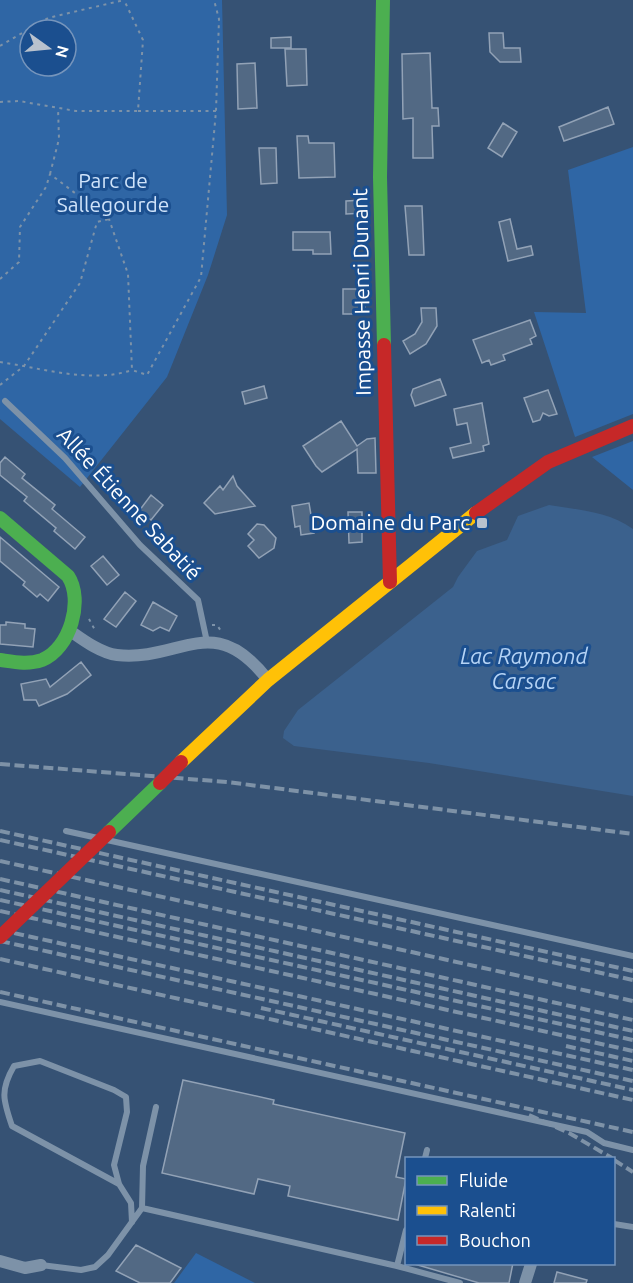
<svg xmlns="http://www.w3.org/2000/svg" width="633" height="1283" font-family="Ubuntu,sans-serif">
<style>
.green{fill:#2f66a5;fill-rule:evenodd}
.water{fill:#3b618d}
.building{fill:#526984;stroke:#92a2b6;stroke-width:1.5}
.lines{fill:none;stroke-linecap:round;stroke-linejoin:round}
.path{stroke:#7d92a8;stroke-width:2;stroke-dasharray:3 4.5;stroke-linecap:butt}
.lane{stroke:#7d92a8;stroke-width:6}
.street{stroke:#7d92a8;stroke-width:12}
.fast{stroke:#4caf50;stroke-width:14}
.slow{stroke:#ffc107;stroke-width:14}
.jam{stroke:#c62828;stroke-width:14}
.rail{stroke:#7e92a7;stroke-width:4;stroke-dasharray:10 4.5;stroke-linecap:butt}
.jam-bridge{stroke:#c62828;stroke-width:14}
.poi-dot{fill:#b9c2ce;stroke:#1b4f8f;stroke-width:2}
.labels{text-anchor:middle;stroke-width:6;stroke-linejoin:round;paint-order:stroke}
.park-label{font-size:21px;fill:#cfe3fa;stroke:#1b4f8f}
.street-label{font-size:21px;fill:#fff;stroke:#1b4f8f}
.poi-label{font-size:21px;fill:#fff;stroke:#1b4f8f;text-anchor:end}
.water-label{font-size:22px;font-style:italic;fill:#b5d3f5;stroke:#1b4f8f}
</style>
<rect width="100%" height="100%" fill="#365274"/>
<path class="green" d="M0,0H222L227,215L208,275L167,377L80,487L0,419ZM30,30H66V66H30Z
M633,147V414L575,437L534,312L586,313L568,170Z
M633,441V490L592,457Z
M196,1253L255,1283H174Z"/>
<path class="water" d="M549,505C578,510 608,511 633,529V796L429,763L294,746L283,738L284,731L298,710L453,587L458,577L477,551L507,540L518,516Z"/>
<path class="building" d="M489,33H503L504,48H520L521,62H500L490,52Z
M291,37V48H271V38Z
M285,49H306L307,85L287,86Z
M430,53L432,108H438L439,126H432L433,158H413V118L403,119L402,54Z
M255,63L257,108L238,109L237,64Z
M608,107L614,124L564,141L559,127Z
M503,123L517,132L502,157L488,148Z
M297,136H308L309,143H334L335,177L299,178Z
M259,148H276L277,183L261,184Z
M364,200L365,213L346,214V201Z
M405,206H422L424,255H409Z
M510,219L517,249L531,246L533,255L508,261L499,222Z
M293,232H330L331,254H313V250H293Z
M343,289H365V314H343Z
M421,308H436L437,326L426,344L410,354L403,341L415,334L422,322Z
M530,320L536,336L530,339L532,344L503,355L505,360L491,365L489,360L482,363L473,340Z
M440,379L446,395L415,406L411,395L413,389Z
M264,386L267,398L245,404L242,392Z
M548,390L557,414L549,416L543,413L540,420L533,422L524,398Z
M482,403L489,444L483,446L484,451L453,458L450,448L471,443L467,423L457,425L454,409Z
M341,421L357,446L367,439L375,438L376,473H358L357,449L322,472L316,466L303,446Z
M5,457L25,474L22,478L55,505L52,509L85,537L75,549L54,531L56,528L24,501L27,497L0,475V463Z
M233,476L237,486L255,506L215,514L204,503L220,486L223,490Z
M151,495L163,505L151,520L139,511Z
M309,503L314,533L301,535L300,526L295,527L292,506Z
M348,512H362V542L349,543Z
M257,524L264,525L276,538L274,548L259,558L248,546L254,540L248,534Z
M0,537L59,587L48,601L40,594L37,597L23,585L25,582L0,561Z
M103,556L119,575L107,585L91,566Z
M125,592L136,601L116,627L104,619Z
M153,602L177,616L169,631L160,627L153,631L141,625Z
M6,622L25,624V628L35,629L33,647L0,644V625H6Z
M81,662L91,675L67,694L39,706L36,700H24L21,684L46,679L50,687Z
M183,1080L274,1100L273,1104L405,1133L396,1177L406,1179L398,1220L288,1196L290,1186L258,1179L254,1194L162,1173Z
M136,1245L181,1268L170,1283H140L116,1271Z
M411,1263H513L509,1283H479Z
M557,1272L587,1280L586,1283H554Z"/>
<g class="lines">
<path class="path" d="M0,46L48,18L124,0
M0,102L19,101L76,111H138L143,40L124,0
M138,111H216
M50,174L59,139L58,108
M0,279L19,262L20,227L46,187L50,174L109,219L128,274L132,370L147,375L201,277L216,111L219,19L214,0
M0,362C41,368 92,384 132,370
M0,385L24,366L80,283L97,222L109,219
M89,619L96,632
M212,625H217L221,631"/>
<path class="lane" d="M5,401L65,458L140,545L198,600L207,642
M66,831L633,956
M0,1002L587,1132L604,1143L633,1150
M425,1158L427,1150
M119,1184L12,1126C3,1100 0,1090 14,1066L40,1061L114,1090L126,1097L127,1112L114,1165L119,1184L131,1203L132,1222
M142,1208L397,1266
M614,1224L633,1227
M406,1230L397,1266L460,1283
M41,1265L81,1270L95,1267L108,1255L142,1208L143,1166L156,1107"/>
<path class="street" d="M69,630C82,639 100,653 117,655C181,662 213,609 268,680
M0,1261L25,1268L41,1265
M525,1283L531,1264"/>
<path class="fast" d="M383,0L380,177L384,345
M0,518L68,576C84,600 70,649 42,660C28,665 14,662 0,660
M109,832L160,783"/>
<path class="slow" d="M181,762L268,680L476,513"/>
<path class="jam" d="M384,345L390,582
M476,513L548,462L633,426"/>
<path class="rail" d="M0,764L227,782L633,834
M0,831L633,971
M0,840L633,980
M0,861L633,1001
M0,879L633,1020
M0,890L633,1031
M0,900L633,1040
M0,911L633,1051
M0,930L633,1070
M0,941L633,1081
M0,959L633,1100
M0,992L633,1132
M261,1008L633,1090
M566,1046L633,1061
M529,1115L569,1133L612,1158
M614,1160L633,1172"/>
<path class="jam-bridge" d="M160,783L181,762
M0,937L109,832"/>
</g>
<rect class="poi-dot" x="476" y="517" width="12" height="12" rx="3"/>
<g class="labels">
<g class="park-label">
<text x="113" y="188">Parc de<tspan x="113" dy="24">Sallegourde</tspan></text>
</g>
<g class="street-label">
<text transform="translate(362 292) rotate(-91)" y="7">Impasse Henri Dunant</text>
<text transform="translate(129 504) rotate(47)" y="7">Allée Étienne Sabatié</text>
</g>
<g class="poi-label">
<text x="470" y="530">Domaine du Parc</text>
</g>
<g class="water-label">
<text x="524" y="664">Lac Raymond<tspan x="524" dy="25">Carsac</tspan></text>
</g>
</g>
<rect x="405" y="1157" width="210" height="108" fill="#1b4f8f" stroke="#7695bc" stroke-width="1.5"/>
<rect x="417" y="1176" width="30" height="9" fill="#4caf50" stroke="#7695bc" stroke-width="1.5"/>
<text x="459" y="1187" font-size="18" fill="#ffffff">Fluide</text>
<rect x="417" y="1206" width="30" height="9" fill="#ffc107" stroke="#7695bc" stroke-width="1.5"/>
<text x="459" y="1217" font-size="18" fill="#ffffff">Ralenti</text>
<rect x="417" y="1236" width="30" height="9" fill="#c62828" stroke="#7695bc" stroke-width="1.5"/>
<text x="459" y="1247" font-size="18" fill="#ffffff">Bouchon</text>
<g transform="translate(48 48) rotate(105)"><circle r="28" fill="#1b4f8f" stroke="#7695bc" stroke-width="1.5"/>
<path d="M0-4.5L10 22L0 15L-10 22Z" fill="#b9c2ce"/>
<text y="-9" font-size="16" font-weight="bold" text-anchor="middle" fill="#ffffff">N</text>
</g>
</svg>
